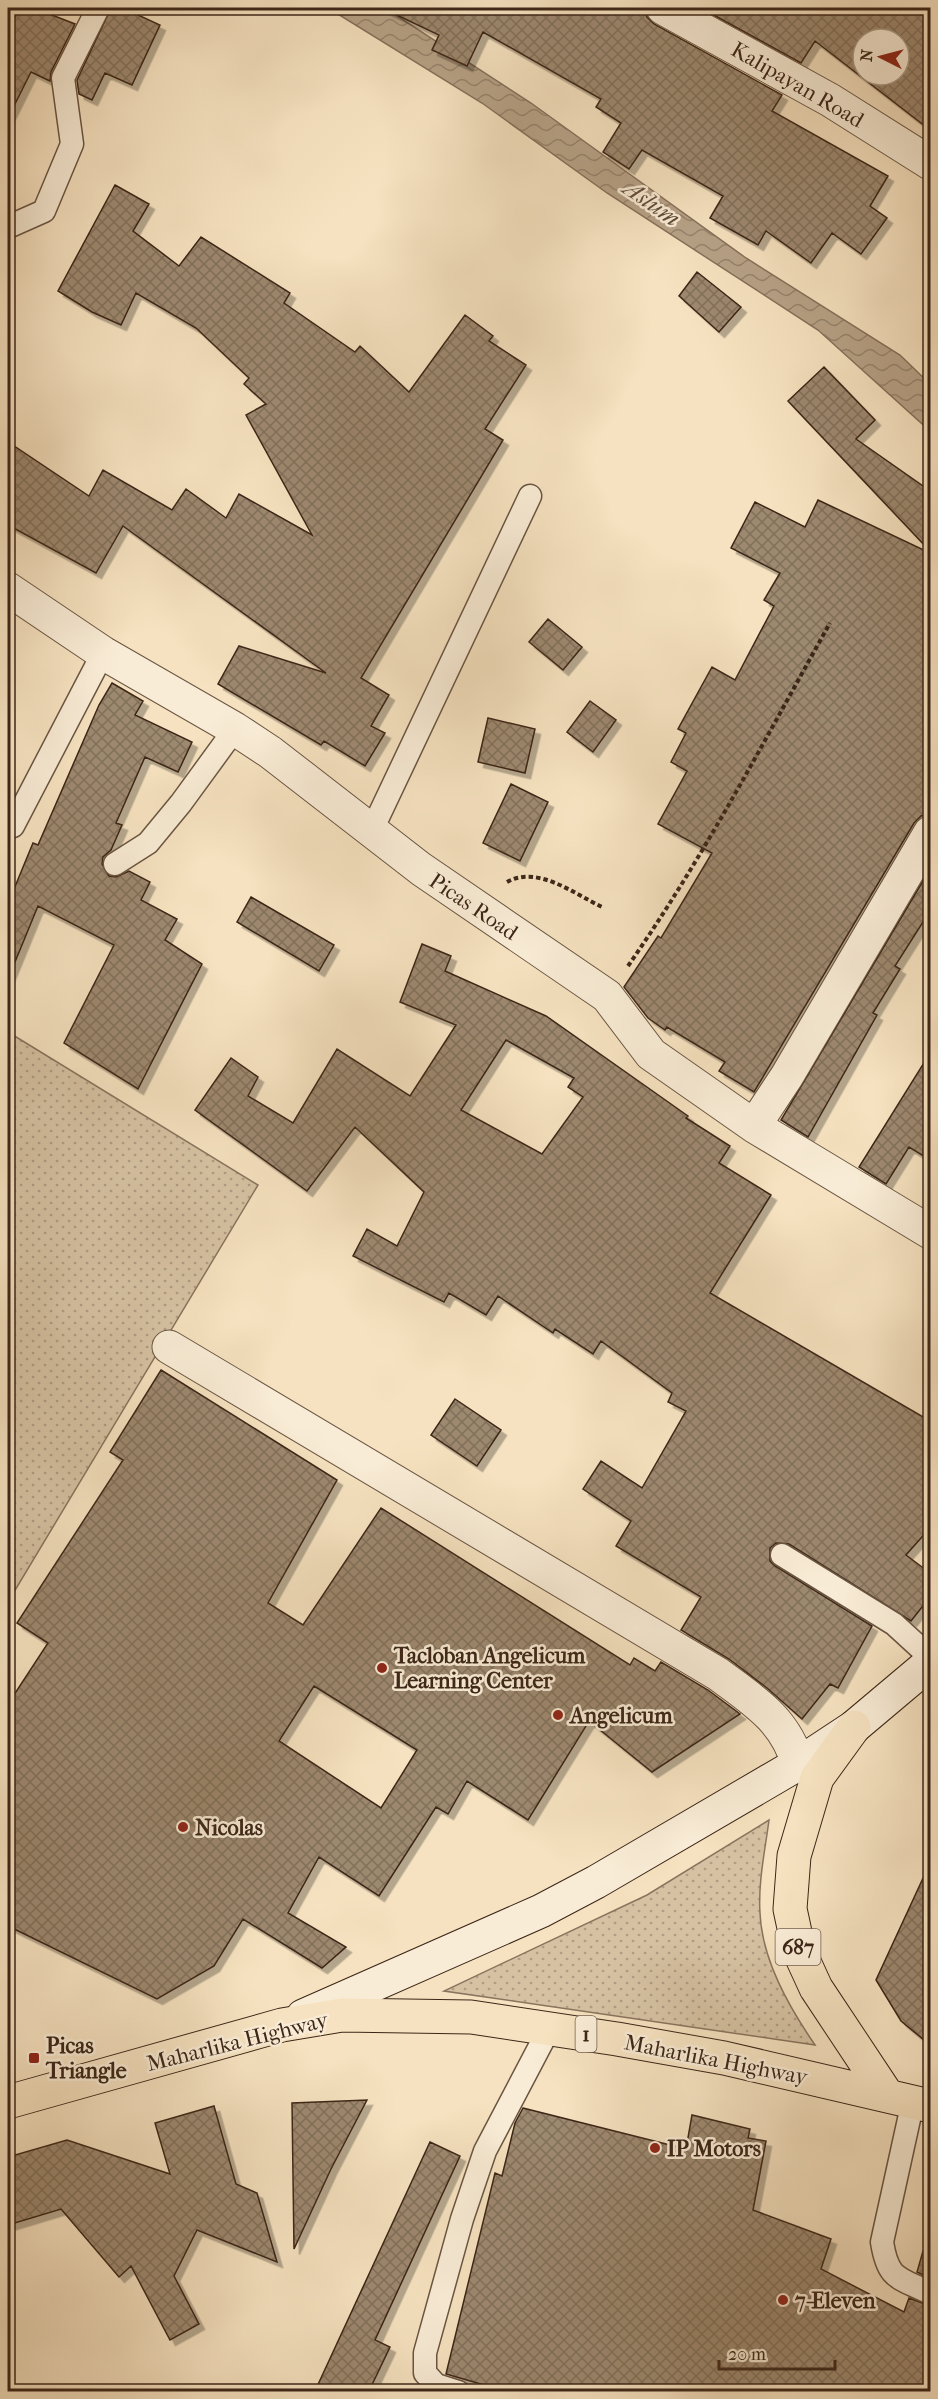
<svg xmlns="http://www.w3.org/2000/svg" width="938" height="2399" font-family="'IM FELL French Canon',serif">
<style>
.grass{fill:url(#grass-dots);stroke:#89745e;stroke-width:1.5}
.water{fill:url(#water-waves);stroke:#86705b;stroke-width:1.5}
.building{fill:url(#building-cross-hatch);stroke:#3c2618;stroke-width:1.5;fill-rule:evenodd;filter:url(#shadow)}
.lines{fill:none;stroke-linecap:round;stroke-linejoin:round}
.service-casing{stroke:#6a5542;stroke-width:25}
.minor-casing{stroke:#6a5542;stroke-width:35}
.tertiary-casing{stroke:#6a5542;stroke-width:35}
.secondary-casing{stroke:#3c2618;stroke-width:35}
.primary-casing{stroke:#3c2618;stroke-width:35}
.path{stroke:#3c2618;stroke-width:4;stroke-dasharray:4.5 3;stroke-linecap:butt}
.service{stroke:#f9ecd6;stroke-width:22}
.minor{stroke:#f9ecd6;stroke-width:33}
.tertiary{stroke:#f9ecd6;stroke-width:33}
.secondary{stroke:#f9ecd6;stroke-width:33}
.primary{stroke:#f6e2c0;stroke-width:33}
.poi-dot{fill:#8f2418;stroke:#f9ecd6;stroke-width:2}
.labels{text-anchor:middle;stroke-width:5;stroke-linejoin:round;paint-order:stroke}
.shield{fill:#f9ecd6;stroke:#756151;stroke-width:1.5}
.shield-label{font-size:21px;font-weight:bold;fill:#3c2618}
.street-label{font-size:22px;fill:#3c2618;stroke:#f9ecd6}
.poi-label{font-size:22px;font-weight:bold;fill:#3c2618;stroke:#f9ecd6;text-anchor:start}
.water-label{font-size:24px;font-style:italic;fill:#614b39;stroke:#f9ecd6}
</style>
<defs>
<pattern id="grass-dots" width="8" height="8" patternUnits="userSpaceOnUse" patternTransform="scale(1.5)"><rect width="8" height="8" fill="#d6c2a3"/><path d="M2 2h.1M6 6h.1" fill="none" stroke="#af9d84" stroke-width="1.8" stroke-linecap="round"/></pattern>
<pattern id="water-waves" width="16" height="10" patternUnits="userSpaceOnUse" patternTransform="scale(1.5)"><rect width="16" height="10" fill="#b7a287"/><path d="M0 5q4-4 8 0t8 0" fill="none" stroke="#96846d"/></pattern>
<pattern id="building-cross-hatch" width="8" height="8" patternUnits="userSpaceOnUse" patternTransform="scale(1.5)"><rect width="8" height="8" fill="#9d886f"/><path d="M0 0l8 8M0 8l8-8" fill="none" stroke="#816f5a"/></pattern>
<filter id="shadow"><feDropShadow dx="5.5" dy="5.5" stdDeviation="0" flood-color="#0004"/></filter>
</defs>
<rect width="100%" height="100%" fill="#f6e2c0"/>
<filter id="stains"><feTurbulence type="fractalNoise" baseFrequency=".00333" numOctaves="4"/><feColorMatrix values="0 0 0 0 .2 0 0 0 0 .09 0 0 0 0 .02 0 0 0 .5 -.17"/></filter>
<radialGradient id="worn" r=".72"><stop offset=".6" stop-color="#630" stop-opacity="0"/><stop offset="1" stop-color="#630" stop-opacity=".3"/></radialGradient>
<path class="grass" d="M8,1032L258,1185L8,1602Z
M769,1820C765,1851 758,1882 760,1913C762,1960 789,2007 815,2045L444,1991L647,1895Z"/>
<path class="water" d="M328,8H385L531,103L746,258L900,355L930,384V431L818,330L607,193L482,103Z"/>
<path class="building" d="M19,8H34L75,24L51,72L50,81L31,72L8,118V32Z
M111,8H123L160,25L132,85L105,73L92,100L79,94L77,80Z
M382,8H644L647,17L654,24L782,95L772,111L888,176L870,206L887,218L861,254L832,233L811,263L766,231L758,245L710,218L723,196L642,150L629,169L603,152L621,123L596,107L601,99L483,32L467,66L432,50L439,35Z
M701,8H930V130L815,41L801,63ZM863,39H899V75H863Z
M115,185L149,204L133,231L179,266L201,237L290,293L284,303L355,352L360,346L409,392L465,315L493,336L489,341L526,365L485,429L503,440L361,678L389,695L371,726L385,733L365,766L324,741L321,745L218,684L239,646L326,673L123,526L96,573L8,525V442L89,496L103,470L172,510L186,489L226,518L239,494L312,535L246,415L266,404L244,384L249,378L196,328L136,293L121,325L92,312L58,291Z
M697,272L741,307L719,332L679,296Z
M824,367L875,420L856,439L930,491V551L788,401Z
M818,500L930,553V814L921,816L914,823L754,1092L719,1071L725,1062L667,1027L665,1030L648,1018L624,987L658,936L661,938L712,853L658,824L687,771L671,762L686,733L678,729L712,667L735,680L774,606L764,600L780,573L731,548L755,502L805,527Z
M548,619L582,647L563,670L529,642Z
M112,683L143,701L135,715L192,742L178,772L145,757L116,823L122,825L111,850L103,857L102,864L109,876L116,877L129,871L150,882L141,900L177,919L165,940L202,964L138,1089L64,1043L114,945L38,906L8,979V886L14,889L33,843L38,845L99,705Z
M590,701L616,720L593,752L567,732Z
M488,718L535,729L525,773L478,762Z
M511,784L548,802L520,861L483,843Z
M930,869V911L895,966L900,969L873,1013L877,1015L808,1137L781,1120Z
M251,897L334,945L319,971L237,922Z
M422,944L451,956L445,971L546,1016L688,1116L686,1118L730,1146L719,1163L771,1195L710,1293L930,1421V1528L906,1555L930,1573V1597L911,1621L789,1544L776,1543L770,1548V1561L775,1566L872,1626L838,1688L830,1684L802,1719L767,1688L729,1659L681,1630L701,1597L616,1546L631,1521L583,1489L601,1461L642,1488L686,1411L668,1402L672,1393L601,1341L593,1354L555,1329L553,1333L498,1296L486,1315L449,1293L444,1302L353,1256L367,1229L397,1246L424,1192L355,1127L307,1191L195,1110L231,1058L258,1077L248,1096L293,1123L337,1049L410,1096L456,1025L400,1002ZM506,1040L574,1078L568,1087L583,1097L542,1154L461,1110Z
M930,1053V1160L909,1147L886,1184L859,1167Z
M161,1370L337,1480L268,1603L303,1625L381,1508L630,1665L634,1658L655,1671L661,1662L708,1690L740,1714L652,1772L589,1721L528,1820L467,1781L448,1814L436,1807L379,1896L319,1857L288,1913L346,1947L322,1968L243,1919L214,1966L157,1999L8,1926V1704L48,1643L17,1623L123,1460L110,1452ZM314,1686L417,1750L381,1808L279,1741Z
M455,1399L501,1430L477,1466L431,1435Z
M930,1863V2045L901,2021L876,1980Z
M367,2100L331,2169L294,2249L292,2103Z
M214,2106L236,2184L257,2193L277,2262L197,2230L174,2276L199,2324L170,2340L131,2266L119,2277L61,2209L8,2225V2157L67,2140L170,2174L155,2123Z
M523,2108L686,2149L692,2115L750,2129L748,2138L766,2141L753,2210L831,2239L821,2269L904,2312L909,2298L930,2306V2391H505L446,2374L495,2173L502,2176L515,2123Z
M430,2142L460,2156L375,2340L390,2347L369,2391H315Z
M923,2251L930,2252V2278L917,2272Z"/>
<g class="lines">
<defs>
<path id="service" d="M8,227L44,211L72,144L63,78L98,8
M13,826L103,653
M371,832L530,496
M115,864L148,843L181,803L235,729
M782,1555L894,1624L930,1657
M913,2101L882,2242C888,2280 898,2277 930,2293
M458,2392L436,2385L425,2373V2353L462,2219L485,2151L549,2029"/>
<path id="minor" d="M8,589L103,653L235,729L270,752L421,869L607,996L651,1054L754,1126L930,1232
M754,1126L787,1076L930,833
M169,1347L718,1674C754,1701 785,1719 798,1764"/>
<path id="tertiary" d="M663,8L830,100L930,163"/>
<path id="secondary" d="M303,2016L541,1911L596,1882L798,1764L854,1727L930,1663"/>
<path id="primary" d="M854,1727L817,1778L794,1856L790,1909L799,1951L816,1988L887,2095
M8,2102L282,2025L342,2015L471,2017L617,2039L724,2058L930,2106"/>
</defs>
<use href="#service" class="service-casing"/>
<use href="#minor" class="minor-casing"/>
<use href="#tertiary" class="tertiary-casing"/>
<use href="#secondary" class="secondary-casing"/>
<use href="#primary" class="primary-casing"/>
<path class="path" d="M507,882C537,865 573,893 602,907
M628,966C704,857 765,739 830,623"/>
<use href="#service" class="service"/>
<use href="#minor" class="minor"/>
<use href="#tertiary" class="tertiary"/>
<use href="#secondary" class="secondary"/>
<use href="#primary" class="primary"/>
</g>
<g class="poi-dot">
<circle cx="382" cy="1668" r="6"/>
<circle cx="558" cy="1715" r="6"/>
<circle cx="183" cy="1827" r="6"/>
<rect x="28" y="2052" width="12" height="12" rx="3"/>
<circle cx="655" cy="2148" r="6"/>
<circle cx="783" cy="2300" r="6"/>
</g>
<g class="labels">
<g class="shield">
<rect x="775.5" y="1929" width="45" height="36" rx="4.5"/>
<rect x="575.5" y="2016" width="21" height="36" rx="4.5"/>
</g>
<g class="shield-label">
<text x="798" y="1954">687</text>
<text x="586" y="2041">1</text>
</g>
<g class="street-label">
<text transform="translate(798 84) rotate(30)" y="8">Kalipayan Road</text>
<text transform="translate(474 906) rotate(34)" y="8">Picas Road</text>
<text transform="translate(237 2041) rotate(-14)" y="8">Maharlika Highway</text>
<text transform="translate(716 2059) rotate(11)" y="8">Maharlika Highway</text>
</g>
<g class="poi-label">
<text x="394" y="1663">Tacloban Angelicum<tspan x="394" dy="25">Learning Center</tspan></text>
<text x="570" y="1723">Angelicum</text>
<text x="195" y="1835">Nicolas</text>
<text x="46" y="2053">Picas<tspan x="46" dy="25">Triangle</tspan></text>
<text x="667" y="2156">IP Motors</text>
<text x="795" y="2308">7-Eleven</text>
</g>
<g class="water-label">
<text transform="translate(652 203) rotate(35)" y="8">Aslum</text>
</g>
</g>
<rect width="938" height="2399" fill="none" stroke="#f6e2c0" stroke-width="30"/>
<rect x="9" y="9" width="920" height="2381" fill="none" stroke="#3c2618" stroke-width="3"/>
<rect x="15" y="15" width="908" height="2369" fill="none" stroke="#3c2618" stroke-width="1.5"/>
<g transform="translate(881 57) rotate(276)"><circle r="28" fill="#f9ecd6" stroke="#ad9d8a" stroke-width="1.5"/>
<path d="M0-4.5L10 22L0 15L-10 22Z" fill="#8f2418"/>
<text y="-9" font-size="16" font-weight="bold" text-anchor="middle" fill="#3c2618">N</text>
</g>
<path d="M719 2360v9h116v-9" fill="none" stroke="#3c2618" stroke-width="3"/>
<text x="728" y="2360" font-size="18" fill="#3c2618" stroke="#f9ecd6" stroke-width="4.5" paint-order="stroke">20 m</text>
<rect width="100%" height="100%" filter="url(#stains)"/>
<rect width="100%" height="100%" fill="url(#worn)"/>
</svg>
